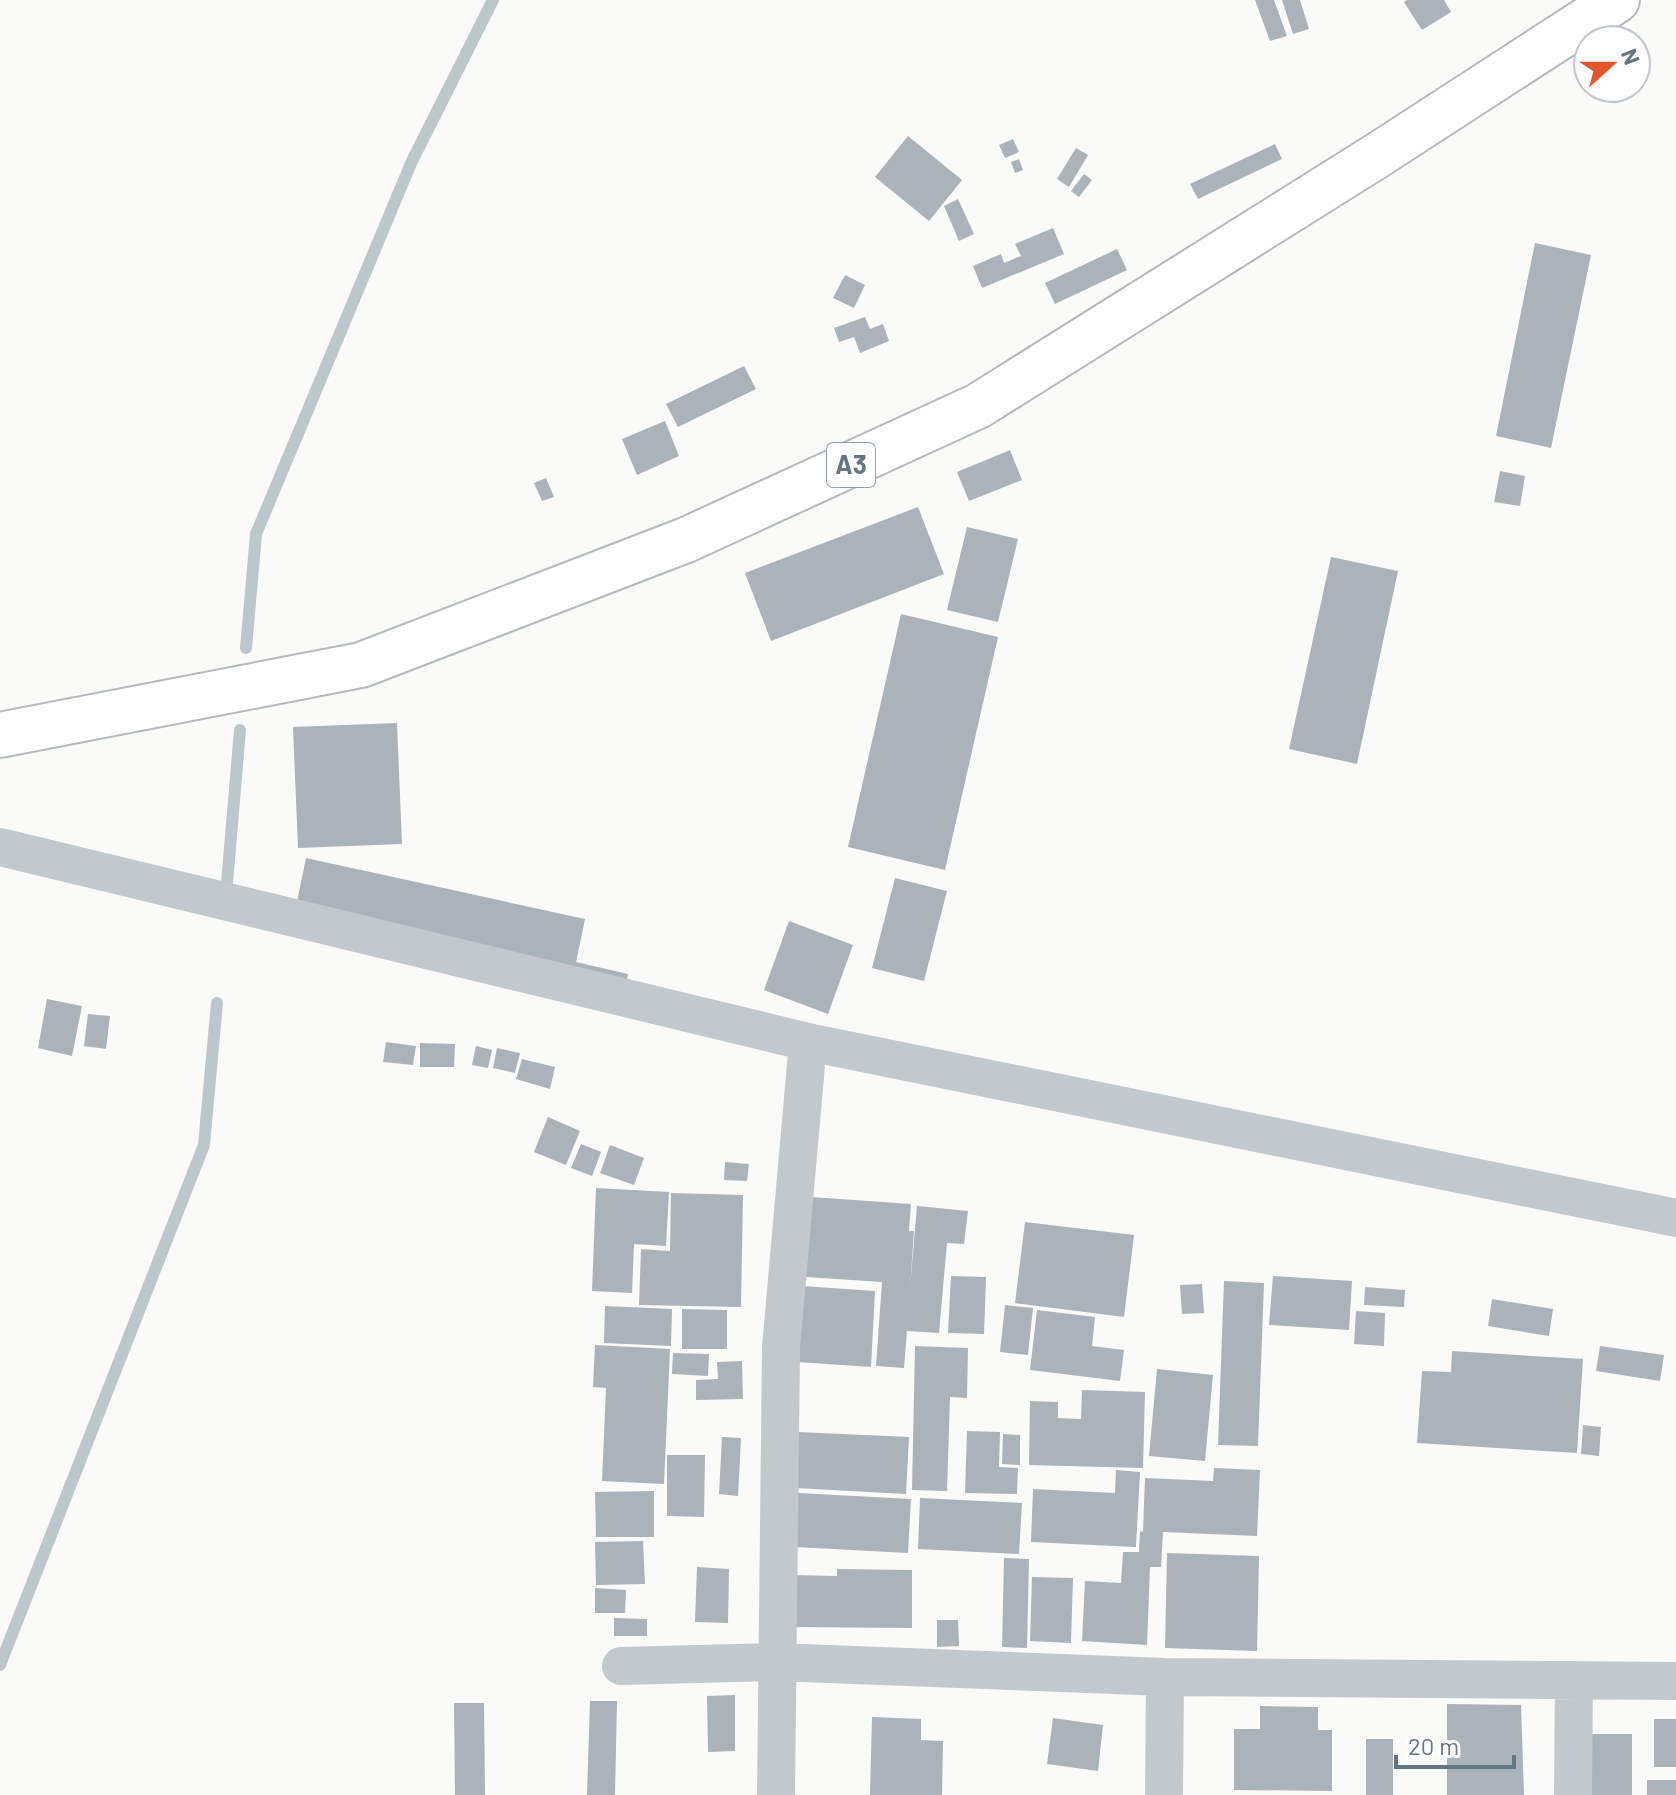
<svg xmlns="http://www.w3.org/2000/svg" width="1676" height="1795" font-family="Barlow,sans-serif">
<style>
.lines{fill:none;stroke-linecap:round;stroke-linejoin:round}
.stream{stroke:#bbc7cb;stroke-width:12}
.building{fill:#aab3b9}
.highway-casing{stroke:#b4b9bd;stroke-width:48}
.street{stroke:#c3c8cc;stroke-width:38}
.highway{stroke:#fff;stroke-width:44}
.labels{text-anchor:middle;stroke-width:8;stroke-linejoin:round;paint-order:stroke}
.shield{fill:#fff;stroke:#939fa8;stroke-width:2}
.shield-label{font-size:26px;font-weight:bold;fill:#657683}
</style>
<rect width="100%" height="100%" fill="#fafaf8"/>
<g class="lines">
<path class="stream" d="M246,648L256,534L412,161L493,0
M227,883L240,730
M0,1665L204,1145L217,1003"/>
</g>
<path class="building" d="M1255,0H1274L1287,36L1270,41Z
M1282,0H1300L1309,29L1293,34Z
M1407,0H1444L1451,12L1422,30L1404,2Z
M908,136L962,180L929,221L875,177Z
M1013,139L1019,152L1005,158L999,145Z
M1275,144L1282,159L1198,199L1190,184Z
M1076,148L1088,155L1069,187L1057,179Z
M1019,159L1023,170L1015,173L1011,162Z
M1084,174L1092,180L1079,197L1071,191Z
M958,199L974,234L959,241L944,206Z
M1053,228L1064,254L982,288L973,266L1001,254L1004,263L1021,256L1015,244Z
M1535,243L1591,255L1551,448L1496,436Z
M1117,249L1127,270L1055,304L1045,283Z
M845,275L865,285L854,308L833,298Z
M865,317L870,329L883,324L889,341L860,353L854,337L839,342L834,328Z
M744,366L756,389L678,427L666,404Z
M665,421L679,456L637,475L622,439Z
M1010,450L1022,480L969,501L957,472Z
M1500,471L1525,476L1520,506L1494,502Z
M546,478L554,497L542,501L534,483Z
M918,507L944,574L771,641L745,573Z
M967,527L1018,539L998,622L947,610Z
M1331,557L1398,571L1357,764L1289,749Z
M901,614L998,637L945,870L848,847Z
M397,723L402,844L298,848L293,727Z
M306,858L585,919L576,962L628,974L626,984L295,911Z
M895,878L947,891L924,981L872,968Z
M789,921L853,945L828,1014L764,990Z
M47,999L82,1006L72,1056L38,1048Z
M88,1014L110,1016L106,1049L84,1046Z
M386,1042L416,1046L413,1065L383,1062Z
M420,1043L455,1044L454,1067H420Z
M476,1046L492,1050L488,1068L472,1065Z
M497,1048L520,1053L515,1073L493,1068Z
M522,1059L555,1067L550,1089L516,1079Z
M548,1117L580,1131L566,1165L534,1152Z
M581,1144L601,1152L592,1176L571,1168Z
M610,1145L644,1158L634,1185L600,1173Z
M725,1162L749,1164L747,1181L724,1180Z
M596,1188L669,1192L666,1246L634,1244L632,1293L592,1291Z
M671,1193L743,1195L741,1307L639,1305L641,1249L670,1251Z
M797,1196L911,1204L909,1231H914L910,1288L917,1206L968,1211L964,1244L947,1243L939,1333L907,1331L904,1368L876,1366L882,1282L791,1276Z
M1025,1222L1134,1235L1124,1317L1015,1303Z
M951,1276L986,1277L984,1334L948,1333Z
M1273,1276L1352,1281L1349,1330L1269,1325Z
M1224,1281L1264,1283L1258,1446L1218,1445Z
M1202,1284L1204,1313L1182,1314L1180,1285Z
M802,1286L875,1291L871,1367L797,1362Z
M1365,1287L1405,1290L1404,1307L1364,1305Z
M1492,1299L1553,1309L1549,1336L1488,1326Z
M1005,1305L1033,1308L1028,1355L1000,1352Z
M605,1306L672,1309L671,1346L604,1343Z
M682,1309L727,1310V1349H682Z
M1037,1310L1095,1317L1092,1346L1124,1350L1120,1381L1030,1370Z
M1356,1311L1385,1313L1384,1346L1354,1344Z
M595,1345L670,1349L664,1484L602,1481L606,1388L593,1387Z
M915,1346L968,1348L967,1398L950,1397L947,1491L912,1490Z
M1600,1346L1664,1355L1660,1381L1596,1371Z
M1452,1351L1583,1359L1577,1453L1417,1443L1422,1371L1451,1372Z
M673,1353L709,1354L708,1376L672,1374Z
M742,1361L743,1399L696,1400V1380L718,1379L717,1362Z
M1157,1369L1213,1375L1205,1461L1149,1456Z
M1082,1390L1145,1392L1143,1468L1029,1465L1030,1401L1058,1402V1418L1081,1419Z
M1583,1425L1601,1427L1599,1456L1581,1454Z
M967,1431L1000,1432L999,1467L1018,1468L1017,1494L965,1493Z
M797,1432L909,1437L906,1494L795,1488Z
M1003,1434L1020,1435V1465L1002,1464Z
M722,1437L741,1438L738,1496L719,1494Z
M667,1455H705L704,1517L667,1516Z
M1214,1468L1260,1470L1257,1536L1163,1532L1161,1567H1150L1147,1645L1082,1641L1085,1581L1121,1583L1123,1552H1139L1140,1531L1143,1532L1145,1478L1213,1481Z
M1116,1470L1140,1472L1136,1547L1031,1542L1033,1489L1115,1493Z
M654,1491V1537H596L595,1492Z
M798,1493L911,1499L908,1553L795,1547Z
M920,1498L1022,1503L1019,1554L918,1549Z
M643,1541L645,1584L596,1585L595,1542Z
M1167,1553L1259,1556L1257,1651L1165,1648Z
M1004,1558L1029,1559L1027,1648L1002,1647Z
M697,1567L729,1569L728,1623L695,1622Z
M837,1569L912,1570V1628L793,1627V1575L837,1576Z
M1032,1577L1073,1578L1071,1643L1030,1641Z
M595,1588L626,1590L625,1613H595Z
M614,1618L647,1619V1636H614Z
M937,1620H958L959,1646L937,1647Z
M735,1695V1751L708,1752L707,1696Z
M590,1701H617L615,1795H587Z
M454,1703H484L485,1795H455Z
M1447,1704L1521,1705L1524,1795H1447Z
M1260,1706L1318,1707V1730H1332V1791L1234,1790V1729H1260Z
M872,1717L921,1719V1740L943,1741L942,1795H870Z
M1053,1718L1103,1725L1098,1771L1047,1764Z
M1654,1719H1676V1767H1654Z
M1590,1734H1632V1795H1589Z
M1366,1739H1393V1795H1366Z
M1647,1780H1676V1795H1647Z"/>
<g class="lines">
<defs>
<path id="highway" d="M0,735L361,665L686,540L978,406L1378,155L1617,0"/>
</defs>
<use href="#highway" class="highway-casing"/>
<path class="street" d="M0,847L808,1042L1676,1218
M621,1666L776,1662L1165,1677L1676,1681
M776,1795L781,1348L808,1042
M1164,1795L1165,1677
M1573,1795L1574,1680"/>
<use href="#highway" class="highway"/>
</g>
<g class="labels">
<rect class="shield" x="827" y="443" width="48" height="44" rx="6"/>
<g class="shield-label">
<text x="851" y="474">A3</text>
</g>
</g>
<g transform="translate(1612 64) rotate(69)"><circle r="38" fill="#ffffff" stroke="#c1c8cd" stroke-width="2"/>
<path d="M0-6L14 30L0 20L-14 30Z" fill="#e4572e"/>
<text y="-12" font-size="22" font-weight="bold" text-anchor="middle" fill="#657683">N</text>
</g>
<path d="M1396 1755v12h118v-12" fill="none" stroke="#657683" stroke-width="4"/>
<text x="1408" y="1755" font-size="24" fill="#657683" stroke="#ffffff" stroke-width="6" paint-order="stroke">20 m</text>
</svg>
